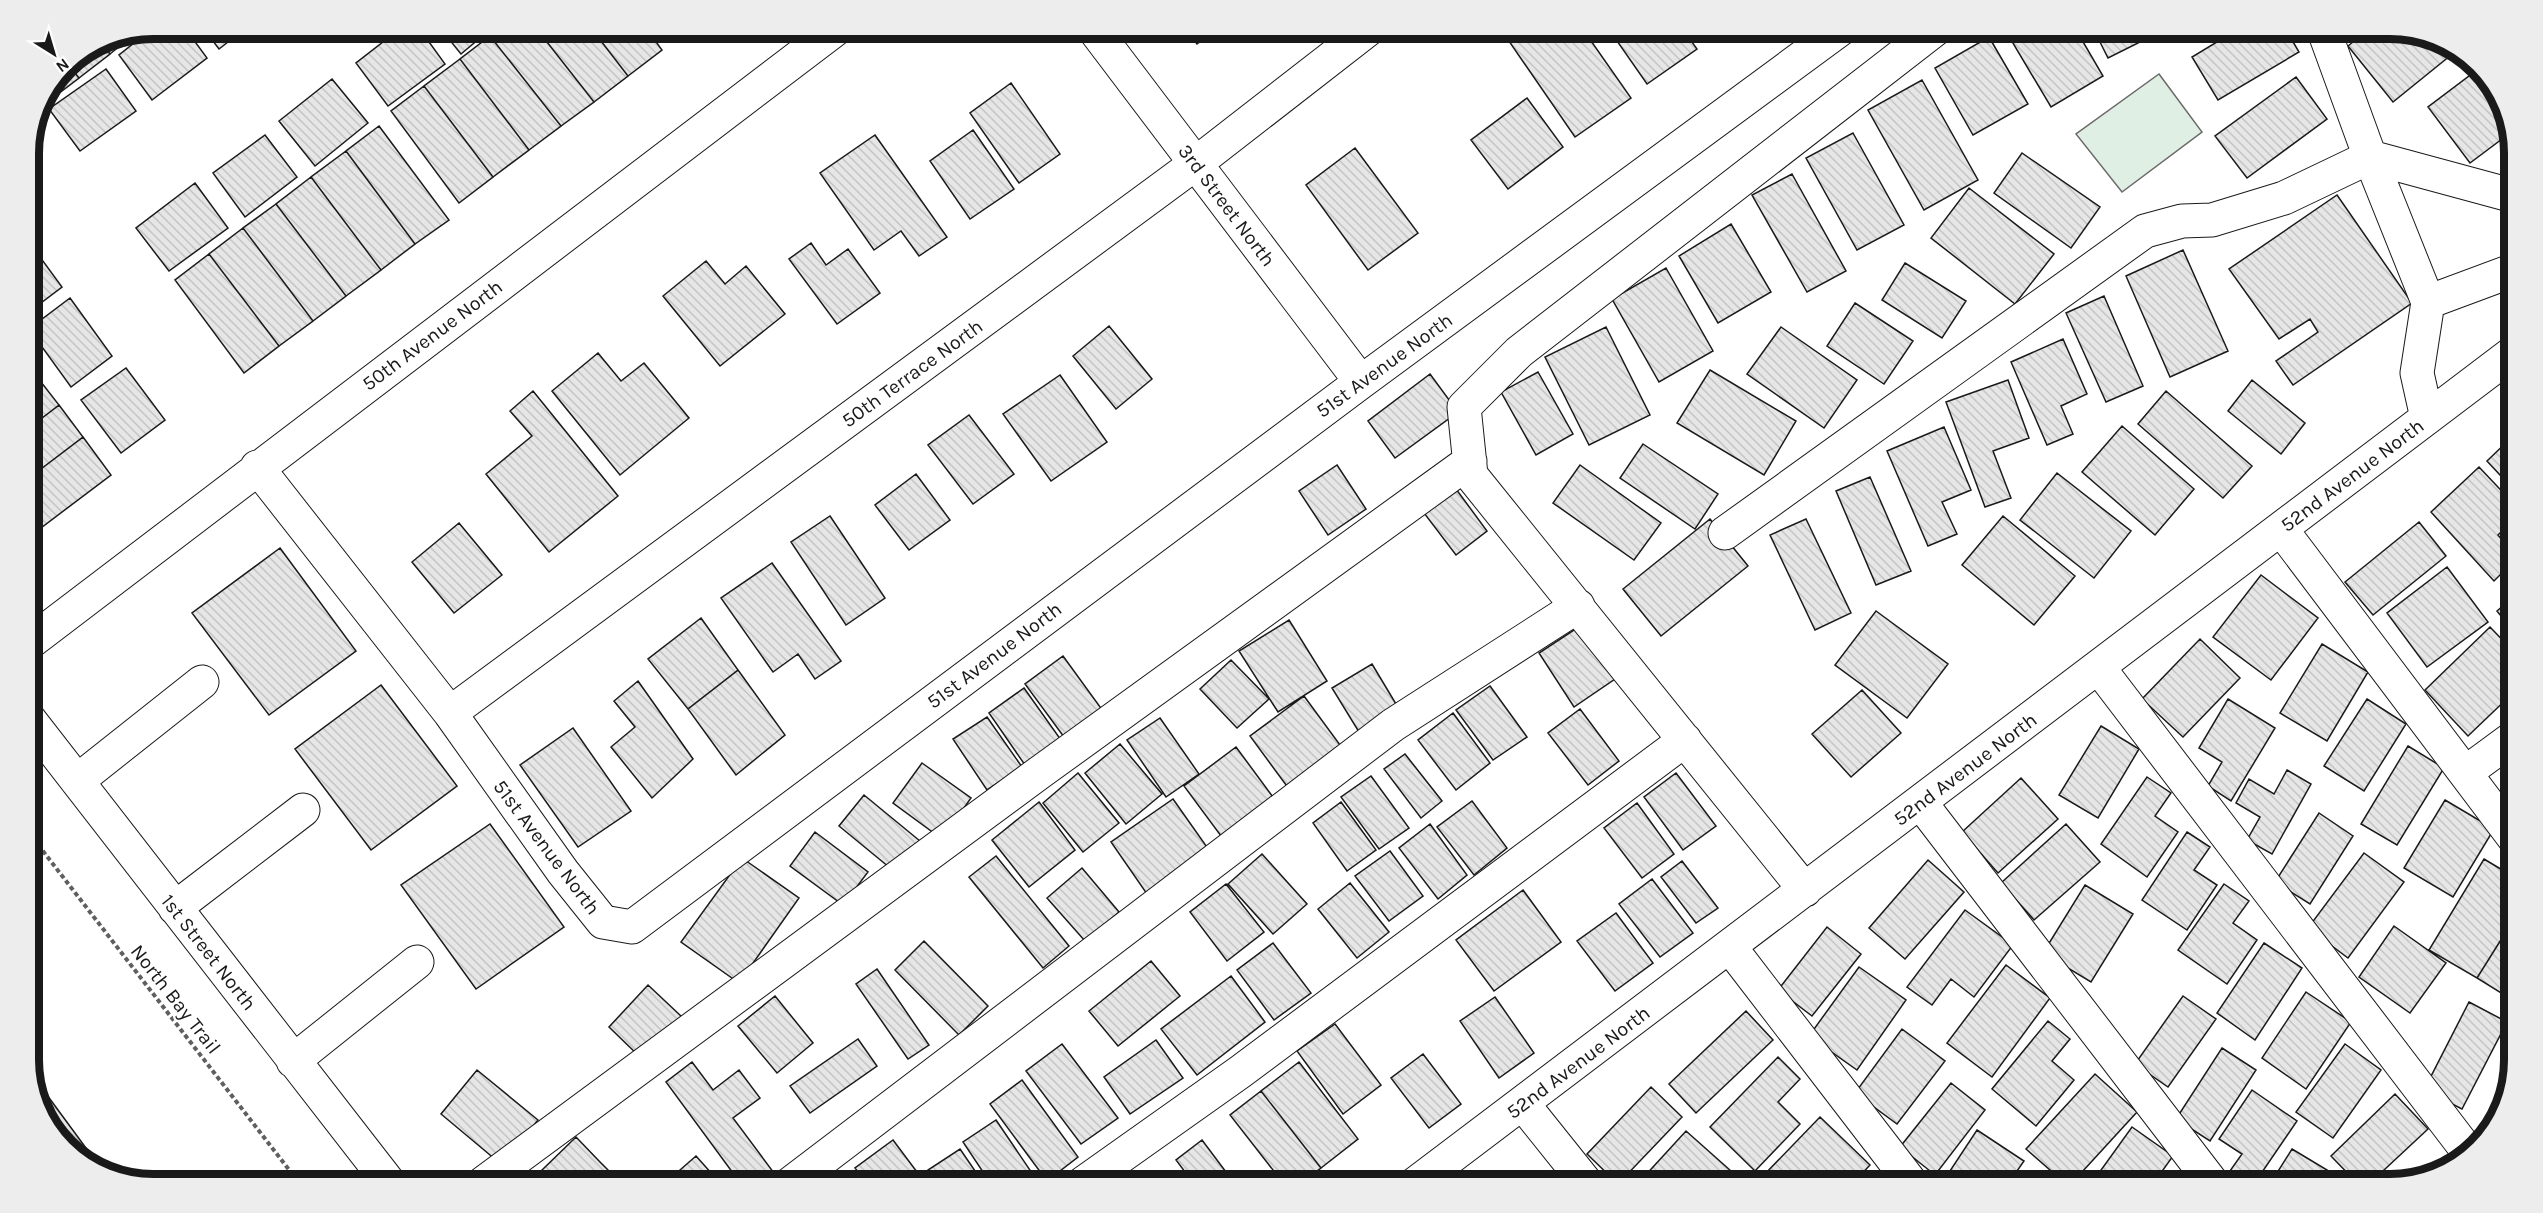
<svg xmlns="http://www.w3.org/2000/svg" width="2543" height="1213" font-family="Karla,sans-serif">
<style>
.pitch{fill:#e0efe3;stroke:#6a6a6a;stroke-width:1.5}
.building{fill:url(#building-back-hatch);stroke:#1a1a1a;stroke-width:1.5}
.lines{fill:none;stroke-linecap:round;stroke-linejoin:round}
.minor-casing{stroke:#1a1a1a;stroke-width:35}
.path{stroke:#5f5f5f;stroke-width:4;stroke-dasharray:4.5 3;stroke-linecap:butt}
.minor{stroke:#fff;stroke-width:33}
.labels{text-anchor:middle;stroke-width:4.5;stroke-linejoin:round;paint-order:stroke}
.street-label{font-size:20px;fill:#1a1a1a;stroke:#fff}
.rim{fill:none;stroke:#1a1a1a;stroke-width:8}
</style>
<defs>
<pattern id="building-back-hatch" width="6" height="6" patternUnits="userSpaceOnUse" patternTransform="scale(1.5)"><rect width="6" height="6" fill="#e6e6e6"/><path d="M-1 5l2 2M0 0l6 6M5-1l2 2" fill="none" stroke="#c5c5c5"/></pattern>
</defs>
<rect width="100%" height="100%" fill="#fff"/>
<path class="pitch" d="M2159,74L2202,132L2122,192L2076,134Z"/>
<path class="building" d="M153,28H185L207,58L152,100L119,55Z
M203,28H246L219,49Z
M401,28H419L445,64L388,106L356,63Z
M440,28H492L461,54Z
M500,28H536L594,102L561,126L490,36Z
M536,28H591L628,76L594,102Z
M591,28H646L662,50L628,76Z
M1185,28H1218L1197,44Z
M1506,28H1582L1631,98L1575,137L1502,31Z
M1608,28H1682L1697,49L1647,84Z
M1709,28H1724L1714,36Z
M2004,28H2075L2103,76L2051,107Z
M2093,28H2166V29L2108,58Z
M2240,28H2285L2299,52L2218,100L2192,57Z
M2370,28H2390L2445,41L2456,51L2393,102L2348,46Z
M137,32L110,54L100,41L105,38Z
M490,36L561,126L529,150L460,59Z
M1989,37L2028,104L1973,135L1935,68Z
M100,41L110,54L79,78L67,63Z
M460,59L529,150L493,177L424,86Z
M67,63L79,78L42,106L39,103Z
M106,69L136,111L80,151L49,109Z
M2477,70L2494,84L2510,133L2470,163L2428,107Z
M2296,77L2327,119L2247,178L2215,136Z
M332,79L368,123L315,166L279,121Z
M1922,80L1978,180L1924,210L1868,110Z
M1011,83L1060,154L1019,183L970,113Z
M424,86L493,177L459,203L391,111Z
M1527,98L1563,147L1508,189L1471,140Z
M379,126L449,220L415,244L346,151Z
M973,130L1014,189L970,219L930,161Z
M1853,133L1904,225L1857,250L1806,158Z
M265,135L297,177L245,217L213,173Z
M875,135L947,237L919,256L901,231L874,250L820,173Z
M1355,148L1418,233L1368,270L1306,185Z
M346,151L415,244L381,270L311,177Z
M2022,153L2100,207L2071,248L1994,193Z
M1792,174L1846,271L1807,292L1752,195Z
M311,177L381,270L346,296L276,204Z
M195,183L228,228L169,271L136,228Z
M1969,188L2054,254L2015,304L1931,238Z
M2337,195L2412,303L2293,385L2276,361L2318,332L2310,319L2279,339L2229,269Z
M276,204L346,296L313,321L243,228Z
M1731,224L1771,292L1718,323L1679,256Z
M243,228L313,321L279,346L209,254Z
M29,242L62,287L29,312Z
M811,243L826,265L848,249L880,293L837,324L789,259Z
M2183,250L2228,351L2170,377L2126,276Z
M209,254L279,346L244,373L175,280Z
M706,261L725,284L746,266L785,314L720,366L663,296Z
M1905,263L1966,301L1942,338L1882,300Z
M1666,268L1713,351L1659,382L1612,299Z
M2104,296L2143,386L2106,402L2066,313Z
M70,298L112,356L71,387L29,329Z
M1855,303L1913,341L1884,384L1827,346Z
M1109,326L1152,379L1116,409L1073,356Z
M1606,327L1650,415L1589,445L1545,357Z
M1781,327L1857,380L1824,428L1747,374Z
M2063,339L2087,394L2061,406L2073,434L2047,445L2011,362Z
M598,353L621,381L644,363L689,418L620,475L552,391Z
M126,368L165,420L121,453L81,400Z
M1710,370L1796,421L1764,475L1677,423Z
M1538,372L1573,434L1536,455L1501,392Z
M34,373L59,405L29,428V377Z
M1430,374L1458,412L1395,458L1368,421Z
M1060,375L1107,442L1051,481L1003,414Z
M2008,380L2029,438L1993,451L2011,498L1985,507L1946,402Z
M2252,380L2305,423L2281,454L2228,411Z
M533,391L618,496L549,552L486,474L532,436L510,411Z
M2166,391L2252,466L2223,498L2138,424Z
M59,405L83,437L29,478V428Z
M969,415L1014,474L973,504L928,445Z
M2122,426L2194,489L2155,535L2082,472Z
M1944,427L1971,490L1942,502L1957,534L1928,546L1887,451Z
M2514,435V490L2487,461Z
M83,437L111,475L29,537V478Z
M1643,444L1718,494L1695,529L1620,478Z
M1337,465L1366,509L1328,535L1299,491Z
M1580,465L1661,523L1634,560L1553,503Z
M2479,467L2514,504V519L2498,535L2514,553V561L2494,581L2431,512Z
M2057,473L2131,531L2094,578L2020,520Z
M916,474L950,520L909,550L875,505Z
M1870,477L1911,571L1876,585L1836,491Z
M1456,489L1487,531L1456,555L1424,513Z
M830,516L885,598L846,625L791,542Z
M2003,516L2075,576L2034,625L1962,565Z
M1710,519L1748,566L1661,636L1623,589Z
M1806,519L1851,613L1815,630L1770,535Z
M2419,522L2446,556L2373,615L2345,582Z
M459,523L502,575L454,613L412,562Z
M280,548L356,651L269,715L192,613Z
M772,563L841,661L815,679L798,654L773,672L721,598Z
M2447,567L2488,622L2427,667L2387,613Z
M2261,575L2318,618L2271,680L2213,637Z
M2514,596V632L2497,611Z
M1876,611L1948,664L1907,718L1835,665Z
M701,618L738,670L688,709L648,659Z
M1289,620L1327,681L1278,712L1239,651Z
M1580,626L1615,679L1574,707L1539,653Z
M2490,627L2514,652V692L2468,736L2425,690Z
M2200,639L2240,678L2183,737L2142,699Z
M2322,644L2368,672L2327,741L2280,713Z
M1063,656L1103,711L1064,737L1025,684Z
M1231,660L1269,699L1237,728L1200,689Z
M1372,664L1399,709L1359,732L1332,688Z
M738,670L785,735L736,775L688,709Z
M638,681L693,759L652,798L611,747L635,727L614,701Z
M381,685L457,786L371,850L295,749Z
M1490,686L1527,737L1493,760L1456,710Z
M1024,688L1061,740L1025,765L989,713Z
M1862,690L1901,733L1851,777L1812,734Z
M1304,696L1343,749L1289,789L1250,736Z
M2228,699L2275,728L2231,801L2208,786L2222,762L2199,748Z
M2367,699L2406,724L2364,791L2324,766Z
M1580,709L1619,761L1588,785L1548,733Z
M1453,713L1490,763L1456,790L1418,740Z
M987,717L1022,767L987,790L953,739Z
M1160,718L1199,774L1166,797L1127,740Z
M2101,726L2139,749L2098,818L2059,795Z
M573,728L631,811L578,847L520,765Z
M1120,744L1162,794L1126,824L1085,773Z
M2408,746L2444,768L2397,845L2361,824Z
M1236,747L1273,797L1221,836L1184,786Z
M1405,754L1442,801L1421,818L1384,769Z
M922,763L971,798L942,839L893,803Z
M2287,770L2311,784L2272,854L2247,840L2260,817L2236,803L2249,779L2274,794Z
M1078,773L1119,823L1083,852L1043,803Z
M1676,773L1716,826L1683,850L1644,797Z
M1371,776L1409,828L1379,849L1341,797Z
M2147,777L2171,793L2155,816L2178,832L2147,877L2101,844Z
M2021,778L2058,819L1998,873L1962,832Z
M2514,784V801L2506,792Z
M864,795L920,841L895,872L839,826Z
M1173,799L1209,850L1147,894L1111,842Z
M2445,800L2494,829L2453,897L2404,868Z
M1472,801L1507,848L1474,875L1437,827Z
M1039,802L1075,850L1029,887L992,840Z
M1341,802L1376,850L1347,871L1313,823Z
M1637,803L1674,854L1642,878L1604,828Z
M2319,813L2353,836L2310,904L2275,882Z
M490,824L564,927L476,989L401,885Z
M1430,824L1467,875L1438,899L1399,848Z
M2066,824L2100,862L2034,920L2001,883Z
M815,832L868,872L843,905L790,866Z
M2187,832L2210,847L2194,870L2217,885L2187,930L2142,900Z
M1390,851L1423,896L1389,921L1355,876Z
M2364,853L2404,882L2348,958L2308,928Z
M1262,854L1307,904L1273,934L1228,884Z
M996,856L1069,946L1043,968L969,877Z
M742,858L799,898L739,983L681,942Z
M2484,859L2514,877V919L2477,978L2429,950Z
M1928,860L1964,892L1905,959L1869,928Z
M1682,861L1718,908L1696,923L1661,877Z
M1082,868L1119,912L1085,941L1047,898Z
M1652,879L1693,933L1660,957L1619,904Z
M1350,883L1389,932L1357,958L1318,909Z
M1226,884L1264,932L1227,961L1190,912Z
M2224,884L2249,901L2233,923L2257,940L2227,984L2178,950Z
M2085,885L2133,914L2091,982L2043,953Z
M1523,890L1561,942L1494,991L1456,940Z
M1965,910L2013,945L1974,997L1951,979L1932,1005L1907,987Z
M1616,913L1653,963L1615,991L1577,941Z
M2514,919V1001L2477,978Z
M2394,926L2446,963L2410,1013L2359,977Z
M1827,927L1861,954L1812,1016L1778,990Z
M924,941L988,1006L959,1035L895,970Z
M1273,943L1311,993L1274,1020L1237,970Z
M2264,943L2302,968L2255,1040L2217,1013Z
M1151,961L1180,996L1118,1046L1089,1011Z
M2006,965L2050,998L1992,1077L1947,1043Z
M1859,967L1906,1000L1857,1070L1809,1036Z
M877,969L929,1045L908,1059L856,984Z
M1231,976L1265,1022L1197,1075L1161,1029Z
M648,985L682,1017L642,1059L609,1027Z
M2306,992L2351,1022L2306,1089L2262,1058Z
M775,996L813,1043L777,1073L738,1026Z
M2183,996L2216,1019L2168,1087L2135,1064Z
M1495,997L1534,1053L1499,1078L1460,1021Z
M2469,1002L2507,1022L2462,1109L2424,1090Z
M1746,1011L1773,1040L1696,1113L1669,1084Z
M2048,1021L2070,1039L2052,1061L2074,1080L2036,1126L1992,1089Z
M1335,1024L1381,1085L1343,1114L1297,1051Z
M1902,1029L1945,1061L1897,1124L1855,1093Z
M858,1039L877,1066L810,1113L790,1086Z
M1156,1040L1183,1078L1130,1114L1104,1077Z
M1062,1044L1118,1118L1081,1144L1026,1071Z
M2345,1044L2381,1070L2333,1138L2296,1112Z
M2222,1048L2256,1070L2210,1141L2176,1119Z
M1423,1054L1461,1104L1429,1128L1391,1078Z
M1778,1057L1800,1079L1778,1102L1800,1124L1755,1171L1710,1127Z
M692,1062L713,1090L739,1070L760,1098L733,1118L774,1173L759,1184H741L666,1082Z
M1299,1062L1358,1139L1321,1168L1261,1091Z
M477,1070L538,1120L502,1165L441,1114Z
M2095,1074L2137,1112L2071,1184H2066L2026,1149Z
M1022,1080L1078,1157L1047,1181L990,1104Z
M1951,1083L1985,1110L1935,1175L1900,1147Z
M1651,1087L1682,1117L1618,1184L1587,1154Z
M2252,1090L2297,1121L2254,1184H2234L2225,1178L2242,1154L2219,1139Z
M1261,1091L1321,1168L1299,1184H1284L1230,1115Z
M2395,1094L2428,1129L2369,1184H2358L2331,1156Z
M47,1095L105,1174L98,1172L50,1130L40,1100Z
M1820,1117L1870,1165L1852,1184H1772L1763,1176Z
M996,1120L1036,1179L1028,1184H991L963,1142Z
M2132,1127L2173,1156L2153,1184H2091Z
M1977,1130L2024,1161L2008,1184H1958L1946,1177Z
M1686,1131L1731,1171L1719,1184H1651L1643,1178Z
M576,1137L600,1162L622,1184H553L540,1172Z
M893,1140L926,1184H867L855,1168Z
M1202,1140L1235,1184H1194L1176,1160Z
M960,1149L984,1184H937L928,1170Z
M2292,1149L2332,1173L2324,1184H2270Z
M696,1156L721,1184H664Z
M1869,1177L1877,1184H1862Z
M2168,1178L2178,1184H2164Z
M1148,1179L1152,1184H1140Z"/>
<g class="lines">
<defs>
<path id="minor" d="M1093,28L1361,382
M2323,28L2370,157L2428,302L2417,373L2427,418
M2428,302L2514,270
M257,467L450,713L563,872L603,922L632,927L1361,382L1842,28
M2281,529L2514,838
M1725,533L2145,231L2182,221L2212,220L2284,198L2370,157L2514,196
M29,643L837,28
M2099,668L2469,1153
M450,713L1195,164L1370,28
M29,719L390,1184
M2465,773L2514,737
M77,781L202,682
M1920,802L2213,1184
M1805,890L1471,475L1464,407L1519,352L1937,28
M175,908L303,810
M1730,947L1912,1184
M293,1061L417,962
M1523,1104L1587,1184
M482,1184L1039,773L1470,461
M790,1184L1393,725L1578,606
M1082,1184L1240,1072L1685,740
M1415,1184L2514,352"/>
</defs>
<use href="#minor" class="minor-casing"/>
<path class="path" d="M29,833L300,1184"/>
<use href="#minor" class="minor"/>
</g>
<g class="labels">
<g class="street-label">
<text transform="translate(1227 205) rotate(53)" y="7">3rd Street North</text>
<text transform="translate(432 335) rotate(-37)" y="7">50th Avenue North</text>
<text transform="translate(1384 365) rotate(-36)" y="7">51st Avenue North</text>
<text transform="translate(912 373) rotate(-36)" y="7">50th Terrace North</text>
<text transform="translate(2352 475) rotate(-37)" y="7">52nd Avenue North</text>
<text transform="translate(994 655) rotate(-37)" y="7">51st Avenue North</text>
<text transform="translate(1965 769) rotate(-37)" y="7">52nd Avenue North</text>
<text transform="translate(547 847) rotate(53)" y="7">51st Avenue North</text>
<text transform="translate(209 952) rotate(52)" y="7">1st Street North</text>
<text transform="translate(176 999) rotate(52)" y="7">North Bay Trail</text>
<text transform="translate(1578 1062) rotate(-37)" y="7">52nd Avenue North</text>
</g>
</g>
<path d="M0 0H2543V1213H0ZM153 39H2390A114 114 0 0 1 2504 153V1060A114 114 0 0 1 2390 1174H153A114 114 0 0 1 39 1060V153A114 114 0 0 1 153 39Z" fill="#ededed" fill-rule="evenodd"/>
<path class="rim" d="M153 39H2390A114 114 0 0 1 2504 153V1060A114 114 0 0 1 2390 1174H153A114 114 0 0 1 39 1060V153A114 114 0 0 1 153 39Z"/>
<g transform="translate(54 54) rotate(143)" stroke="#ffffff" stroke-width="4.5" paint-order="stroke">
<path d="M0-4.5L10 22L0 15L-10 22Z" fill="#1a1a1a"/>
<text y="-9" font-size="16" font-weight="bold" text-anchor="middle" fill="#1a1a1a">N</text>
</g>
</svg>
